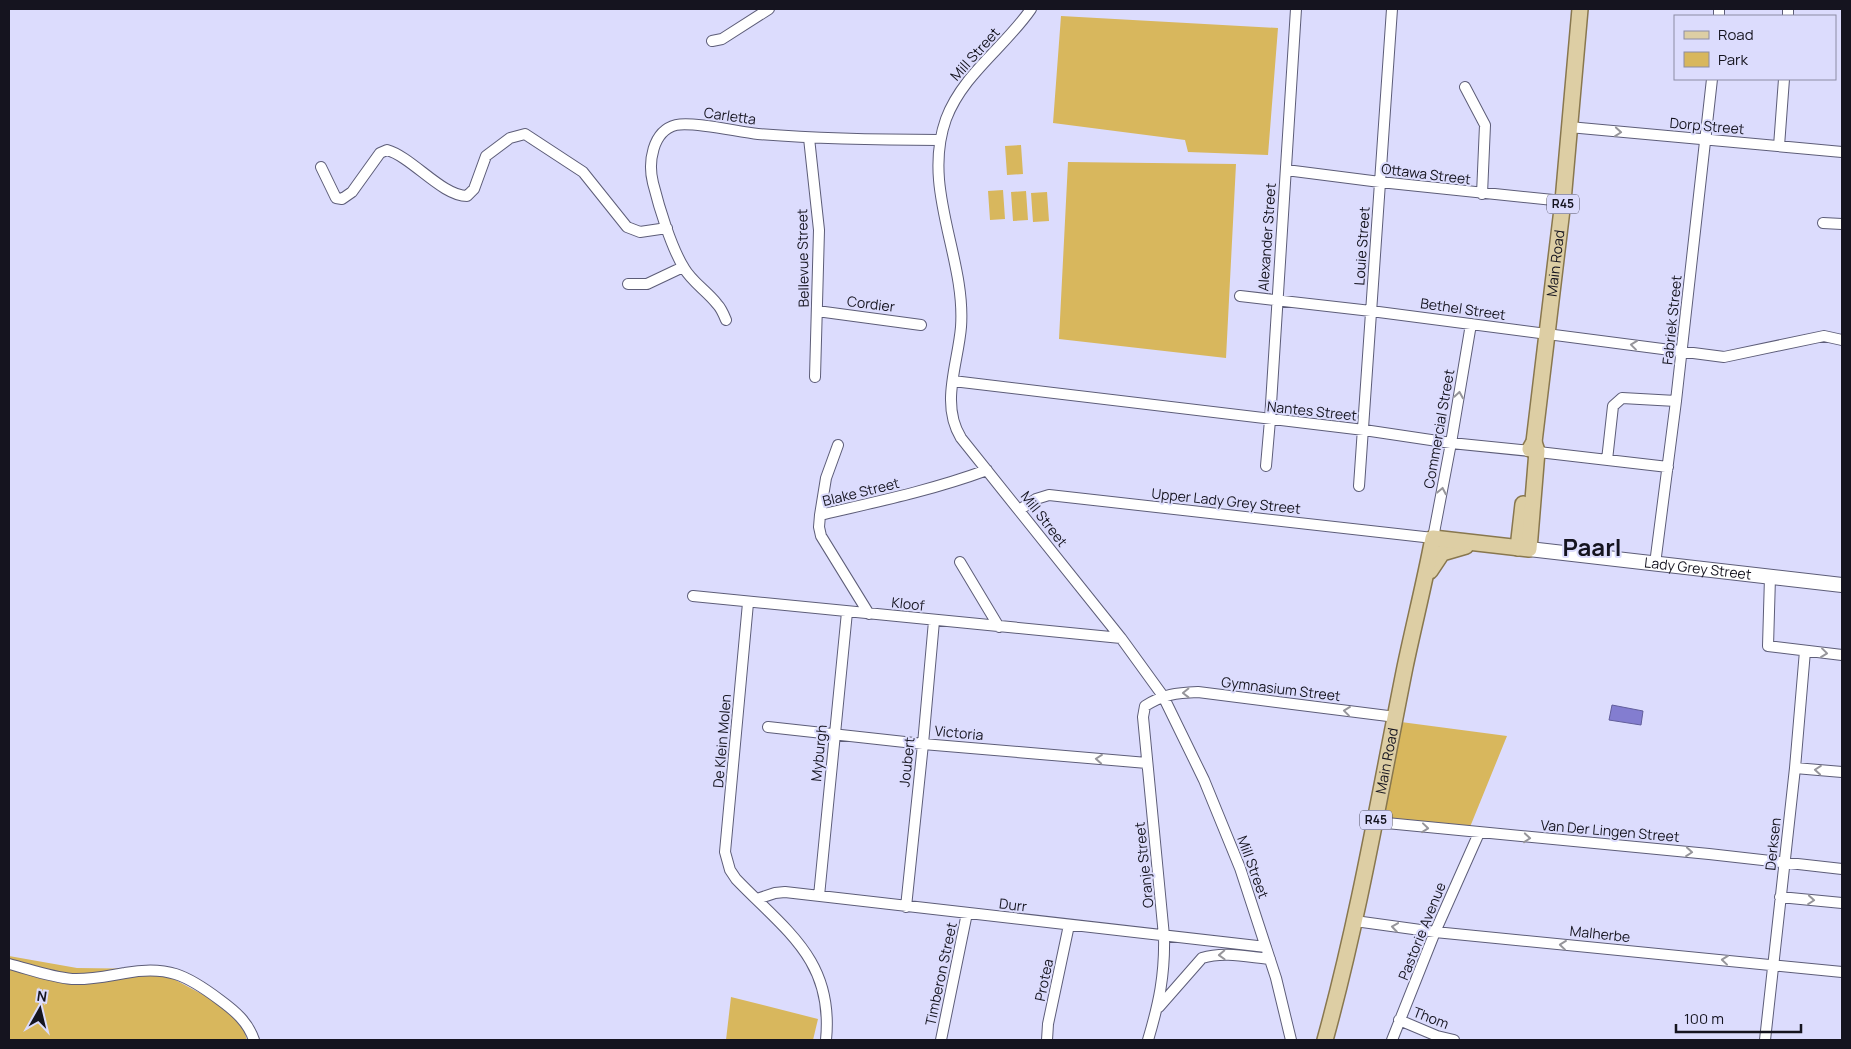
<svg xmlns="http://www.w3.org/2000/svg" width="1851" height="1049" font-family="Manrope,sans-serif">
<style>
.green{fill:#d8b75d}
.water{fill:#837dd0;stroke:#625e9b}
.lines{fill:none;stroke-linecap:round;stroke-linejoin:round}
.street-casing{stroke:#5d5d78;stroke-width:12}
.secondary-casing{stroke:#5d5d78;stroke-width:16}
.primary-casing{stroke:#88774e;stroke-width:18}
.street{stroke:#fff;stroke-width:10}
.secondary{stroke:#fff;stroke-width:14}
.primary{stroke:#ddcea4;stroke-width:15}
.oneway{stroke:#96959a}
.labels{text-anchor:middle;stroke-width:4;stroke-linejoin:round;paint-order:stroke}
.shield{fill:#dcdcfd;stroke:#515062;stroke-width:1}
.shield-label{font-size:12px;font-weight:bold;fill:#15141f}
.street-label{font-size:14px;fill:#15141f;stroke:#dcdcfd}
.town-label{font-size:24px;font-weight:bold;fill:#15141f;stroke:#dcdcfd}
</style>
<rect width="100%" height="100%" fill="#dcdcfd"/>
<path class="green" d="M1061,16L1278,28L1268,155L1188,152L1185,140L1053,123Z
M1021,145L1023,174L1007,175L1005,146Z
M1068,162L1236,164L1226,358L1059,339Z
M1003,190L1005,219L990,220L988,191Z
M1026,191L1028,220L1013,221L1011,192Z
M1047,192L1049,221L1033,222L1031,193Z
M1401,722L1507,736L1470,827L1383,817Z
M9,956L77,968L155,969L239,1014L247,1040H9Z
M731,997L818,1019L813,1040H726Z"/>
<path class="water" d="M1612,705L1643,711L1641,725L1609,720Z"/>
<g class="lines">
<defs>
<path id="street" d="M1031,9C1005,47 963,74 946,119C921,189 966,257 961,327C958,364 940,404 961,438L1121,638L1163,696L1204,780L1240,868L1276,978L1291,1040
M1719,16V9
M1788,16V9
M712,41L722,39L769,9
M1465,87L1485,125L1482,194
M1569,127L1842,152
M809,138L819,230L815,377
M1779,146L1784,79
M321,167L336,198L342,199L352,192L380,153L387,150C412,157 442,196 467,196L474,189L486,156L510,138L525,134L583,172L627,227L640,232L667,228
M1286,170L1380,182L1563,201
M1823,223L1842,224
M628,284H647L683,267
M1240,296L1371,311L1724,357L1824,336L1842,340
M817,311L921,325
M726,320C724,315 721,308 717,304C707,291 692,282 684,268C671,247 659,207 653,183C648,163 652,131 676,125C693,121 738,132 758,134C819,139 879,140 939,140
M953,381L1364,430L1451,443L1530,451L1668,467
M1607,460L1613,406L1622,398L1676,401
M1266,466L1270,420L1296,9
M1359,486L1392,9
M1019,510L1036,499L1049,495L1433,538L1451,443L1471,324
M820,515L826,478L838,445
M960,562L999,627
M1655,564L1676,401L1712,79
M1770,577L1768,646L1842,655
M693,596L1121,638
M748,603L725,852L730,870L736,879C786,931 834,960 826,1040
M869,614L821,536L819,527L820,515C876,502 933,490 987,470
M768,727L923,744L1147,763
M1795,768L1842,772
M1376,822L1709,854L1842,869
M819,896L847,612
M1780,897L1842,903
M757,899L775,893L785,892L1266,947
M906,907L923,744L934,621
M1355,921L1435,932L1842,972
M9,964C29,969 50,977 72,979C90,980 107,976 125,973C167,965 187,975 220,1000C235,1011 248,1022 254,1040
M1159,1007L1202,958C1224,951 1248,957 1270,959
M1399,1020L1437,1036L1454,1040
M941,1040L967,913
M1047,1040L1048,1024L1069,925
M1148,1040C1159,1003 1165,975 1164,936L1143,717L1145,706C1164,694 1176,693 1198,692L1396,717
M1392,1040L1435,932L1479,833
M1765,1040L1795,768L1805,651"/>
<g id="secondary">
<path id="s1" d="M1529,549L1842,585"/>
</g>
<g id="primary">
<path id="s2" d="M1530,449L1534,442L1563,201L1580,9"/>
<path d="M1518,548L1523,504"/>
<path d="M1430,571L1442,553L1466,546"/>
<path id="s3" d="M1325,1040C1359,917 1380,792 1405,667C1414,624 1425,581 1433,538L1529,549L1537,451L1534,442"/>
</g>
</defs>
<use href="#street" class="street-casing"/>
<use href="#secondary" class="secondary-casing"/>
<use href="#primary" class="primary-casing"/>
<use href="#street" class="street"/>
<use href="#secondary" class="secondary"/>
<use href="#primary" class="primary"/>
</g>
<defs><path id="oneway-chevron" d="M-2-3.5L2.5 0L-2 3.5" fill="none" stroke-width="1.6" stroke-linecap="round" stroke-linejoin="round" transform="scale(1.25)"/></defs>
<g class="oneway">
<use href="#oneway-chevron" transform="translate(1618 132) rotate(5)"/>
<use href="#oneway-chevron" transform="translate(1634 345) rotate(-173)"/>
<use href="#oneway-chevron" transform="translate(1459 395) rotate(-81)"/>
<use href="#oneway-chevron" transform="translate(1442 491) rotate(-79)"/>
<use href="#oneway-chevron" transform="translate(1824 653) rotate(7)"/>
<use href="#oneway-chevron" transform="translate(1186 693) rotate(179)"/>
<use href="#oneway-chevron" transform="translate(1347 711) rotate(-173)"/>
<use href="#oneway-chevron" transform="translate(1099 759) rotate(-175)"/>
<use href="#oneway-chevron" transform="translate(1818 770) rotate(-175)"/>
<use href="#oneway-chevron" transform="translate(1425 828) rotate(6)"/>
<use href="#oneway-chevron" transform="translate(1527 838) rotate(5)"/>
<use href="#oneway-chevron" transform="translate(1689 852) rotate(5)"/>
<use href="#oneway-chevron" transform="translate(1811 900) rotate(5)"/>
<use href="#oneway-chevron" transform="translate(1395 927) rotate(-172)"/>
<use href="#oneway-chevron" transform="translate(1563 945) rotate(-174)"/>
<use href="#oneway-chevron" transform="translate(1222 955) rotate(178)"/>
<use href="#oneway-chevron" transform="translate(1725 960) rotate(-174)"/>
</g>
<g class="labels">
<g class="shield">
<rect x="1547" y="194.5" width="32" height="19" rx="4"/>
<rect x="1360" y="810.5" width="32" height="19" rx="4"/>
</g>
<g class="shield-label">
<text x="1563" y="208">R45</text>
<text x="1376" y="824">R45</text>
</g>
<g class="street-label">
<text transform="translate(975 54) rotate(-48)" y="5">Mill Street</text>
<text transform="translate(730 116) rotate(8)" y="5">Carletta</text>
<text transform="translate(1707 126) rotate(5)" y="5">Dorp Street</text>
<text transform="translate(1426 174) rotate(7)" y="5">Ottawa Street</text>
<text transform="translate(1267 237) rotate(-86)" y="5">Alexander Street</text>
<text transform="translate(1362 246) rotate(-86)" y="5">Louie Street</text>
<text transform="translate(803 258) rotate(-91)" y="5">Bellevue Street</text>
<text dy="5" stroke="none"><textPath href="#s2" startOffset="188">Main Road</textPath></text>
<text transform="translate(871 304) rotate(7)" y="5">Cordier</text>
<text transform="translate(1463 309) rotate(8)" y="5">Bethel Street</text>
<text transform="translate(1672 320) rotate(-84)" y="5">Fabriek Street</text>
<text transform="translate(1312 411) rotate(6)" y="5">Nantes Street</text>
<text transform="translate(1439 429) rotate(-80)" y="5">Commercial Street</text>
<text transform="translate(861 492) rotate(-14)" y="5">Blake Street</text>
<text transform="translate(1226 501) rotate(6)" y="5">Upper Lady Grey Street</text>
<text transform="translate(1044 519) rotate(52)" y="5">Mill Street</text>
<text dy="5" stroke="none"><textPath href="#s1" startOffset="170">Lady Grey Street</textPath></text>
<text transform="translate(908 604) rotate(6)" y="5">Kloof</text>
<text transform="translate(1281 689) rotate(7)" y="5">Gymnasium Street</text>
<text transform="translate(959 733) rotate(5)" y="5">Victoria</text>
<text transform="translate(722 741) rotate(-85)" y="5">De Klein Molen</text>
<text transform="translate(819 753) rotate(-84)" y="5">Myburgh</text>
<text dy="5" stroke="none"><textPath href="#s3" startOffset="286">Main Road</textPath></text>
<text transform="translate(907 762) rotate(-84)" y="5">Joubert</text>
<text transform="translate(1610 831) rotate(5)" y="5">Van Der Lingen Street</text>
<text transform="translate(1773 844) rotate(-84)" y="5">Derksen</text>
<text transform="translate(1144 865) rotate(-96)" y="5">Oranje Street</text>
<text transform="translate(1253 867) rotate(70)" y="5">Mill Street</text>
<text transform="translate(1013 905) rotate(7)" y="5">Durr</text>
<text transform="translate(1422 931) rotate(-68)" y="5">Pastorie Avenue</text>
<text transform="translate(1600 934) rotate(6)" y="5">Malherbe</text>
<text transform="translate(941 974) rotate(-78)" y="5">Timberon Street</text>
<text transform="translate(1044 980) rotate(-78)" y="5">Protea</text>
<text transform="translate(1431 1018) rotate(21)" y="5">Thom</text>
</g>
<g class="town-label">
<text x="1592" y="556">Paarl</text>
</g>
</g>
<rect width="1851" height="1049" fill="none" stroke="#15141f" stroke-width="20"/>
<rect x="1674" y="15" width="162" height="65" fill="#dcdcfd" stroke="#8c8ca4"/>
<rect x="1684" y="31" width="25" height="8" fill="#ddcea4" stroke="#8c8ca4"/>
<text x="1718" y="40" font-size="15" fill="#15141f">Road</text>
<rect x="1684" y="52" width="25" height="15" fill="#d8b75d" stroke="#8c8ca4"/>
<text x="1718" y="65" font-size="15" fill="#15141f">Park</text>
<g transform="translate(40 1009) rotate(8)" stroke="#dcdcfd" stroke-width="4" paint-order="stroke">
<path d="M0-4L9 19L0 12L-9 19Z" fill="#15141f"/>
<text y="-8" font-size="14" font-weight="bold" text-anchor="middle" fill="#15141f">N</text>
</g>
<path d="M1676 1024v8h125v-8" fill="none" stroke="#15141f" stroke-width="2.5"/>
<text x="1684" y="1024" font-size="15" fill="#15141f" stroke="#dcdcfd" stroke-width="4" paint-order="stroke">100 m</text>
</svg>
